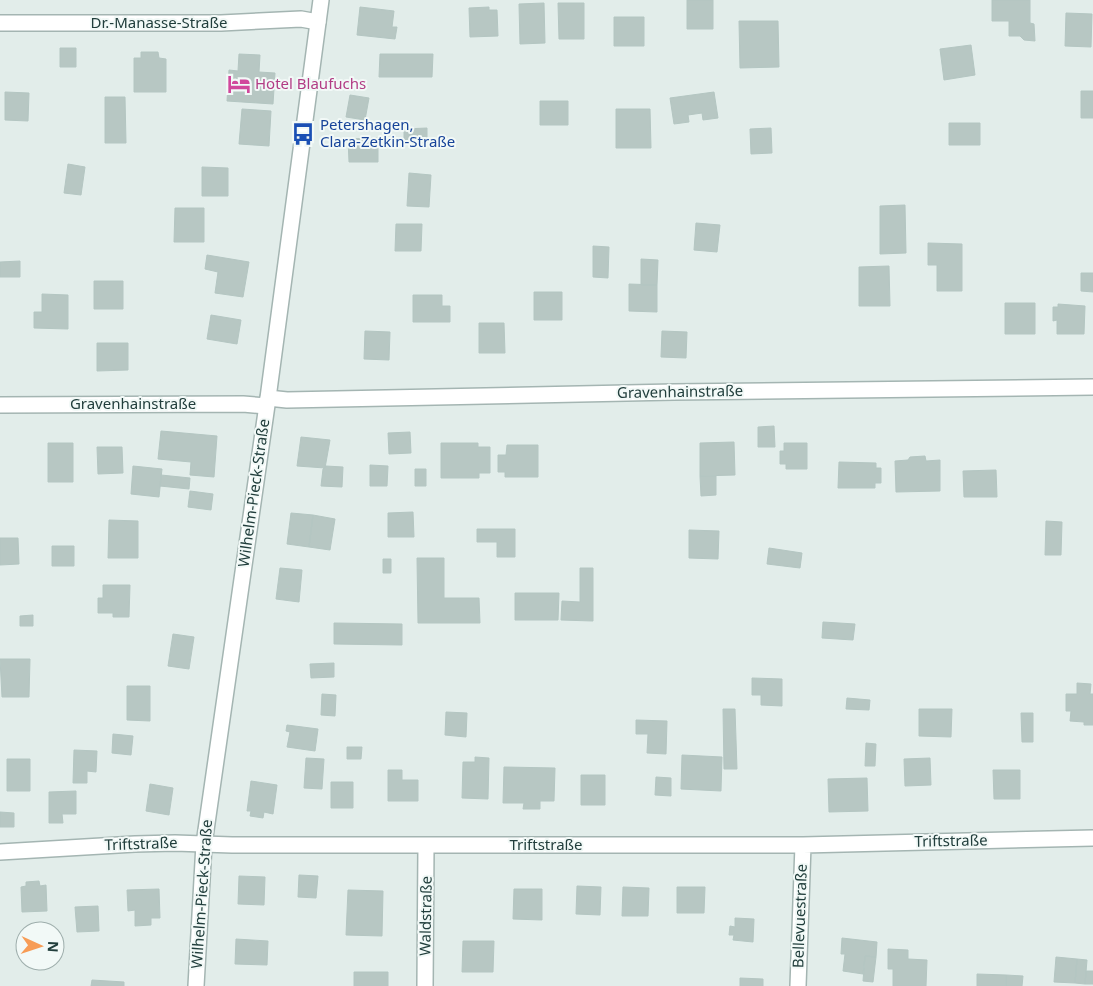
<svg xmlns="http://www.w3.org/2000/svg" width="1093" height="986" font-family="'Noto Sans',sans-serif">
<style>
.building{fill:#b7c7c3;stroke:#b4c6c2}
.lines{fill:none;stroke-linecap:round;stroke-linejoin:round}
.minor-casing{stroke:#a4b5b2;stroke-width:18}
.tertiary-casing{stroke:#a4b5b2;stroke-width:18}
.minor{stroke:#fff;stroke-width:15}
.tertiary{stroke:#fff;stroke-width:15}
.labels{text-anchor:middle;stroke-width:4;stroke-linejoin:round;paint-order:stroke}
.street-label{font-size:15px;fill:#213e3c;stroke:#f2f9f7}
.hotel-label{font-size:15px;fill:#b23c85;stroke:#f2f9f7;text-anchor:start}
.transit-label{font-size:15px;fill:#164399;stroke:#f2f9f7;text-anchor:start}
</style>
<rect width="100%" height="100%" fill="#e2edea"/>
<path class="building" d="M687,0H713V29H687Z
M992,0H1030V23L1034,24L1035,41L1024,40L1020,36H1009V21H992Z
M544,3L545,43L520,44L519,4Z
M558,3H584V39H559Z
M360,7L394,11L392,27H397L395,39L357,35Z
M489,7V10H497L498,36L470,37L469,8Z
M1066,13L1092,14L1091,47L1065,46Z
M614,17H644V46H614Z
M739,21H778L779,67L740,68Z
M971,45L975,75L944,80L940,49Z
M60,48H76V67H60Z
M141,52H158L159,58L166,59V92H134V58H141Z
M239,54L260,55L259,72L275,73L273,104L227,101L229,70L238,71Z
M380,54H433L432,77H379Z
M1081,91H1093V118H1081Z
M5,92L29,93L28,121L5,120Z
M714,92L718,118L703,120L702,113L688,115L689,122L674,124L670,98Z
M350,95L369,98L365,120L346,117Z
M105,97H125L126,143H105Z
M540,101H568V125H540Z
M242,109L271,111L269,146L239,144Z
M616,109H650L651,148H616Z
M949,123H980V145H949Z
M427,128V143L404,144V129Z
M771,128L772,153L751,154L750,129Z
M378,138V162H349L348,139Z
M68,164L85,167L81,195L64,193Z
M202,167L228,168V196H202Z
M409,173L431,175L429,207L407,206Z
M905,205L906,253L880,254V206Z
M175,208H204V242H174Z
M696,223L720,225L717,252L694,250Z
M396,224H422L421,251H395Z
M928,243L962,244V291H937V265H928Z
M593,246L609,247L608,278L593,277Z
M207,255L249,262L243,297L215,293L218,272L205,269Z
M641,259L658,260L657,285H641Z
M20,261V277H0V262Z
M889,266L890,306H859V267Z
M1081,273H1093V292L1081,291Z
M94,281H123V309H94Z
M629,284L657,285V312L629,311Z
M534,292H562V320H534Z
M42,294L68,295V329L34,328V312H42Z
M413,295H442V306H450V322H413Z
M1005,303H1035V334H1005Z
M1058,304L1085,306L1084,334H1057V320L1053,321V307H1058Z
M211,315L241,320L237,344L207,339Z
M479,323H504L505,353H479Z
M365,331L390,332L389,360L364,359Z
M662,331L687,332L686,358L661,357Z
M97,343H128V370L97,371Z
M774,426L775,447H758V427Z
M161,431L217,436L214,477L190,475L191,462L158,459Z
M410,432L411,453L389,454L388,433Z
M301,437L330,440L325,468L297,466Z
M734,442L735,475L700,476V443Z
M48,443H73V482H48Z
M441,443H478V447H490V473H479V478H441Z
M784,443H807V469H786V464H780V451H784Z
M507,445H538V477H505V472H498V455H506Z
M97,447H122L123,473L98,474Z
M925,456L926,461L940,460V491L896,492L895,461L908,460L910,457Z
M839,462L876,463V468H881V483H875V488H838Z
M370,465L388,466L387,486H370Z
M133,466L162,469L159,497L131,494Z
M326,466L343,467L342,487L321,486L323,469Z
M415,469H426V486H415Z
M996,470L997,497H964L963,471Z
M161,475L190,478L189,489L160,486Z
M700,476H716V495L701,496Z
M190,491L213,494L211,510L188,507Z
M413,512L414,537H388V513Z
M291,513L313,515L309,547L287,544Z
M313,515L335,519L330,550L309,547Z
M109,520L138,521V558H108Z
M1046,521L1062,522L1061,555H1045Z
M477,529H515V557H497V542H477Z
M689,530L719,531L718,559L689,558Z
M0,538H18L19,564L0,565Z
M52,546H74V566H52Z
M769,548L802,553L800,568L767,564Z
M417,558H444V598H479L480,623H418Z
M383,559H391V573H383Z
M280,568L302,570L299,602L276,599Z
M580,568H593V621L561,620L562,601L580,602Z
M103,585H130L129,617H113V613H98V598H103Z
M515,593H559L558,620H515Z
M33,615V626H20V616Z
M823,622L855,624L853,640L822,638Z
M334,623L402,624V645L334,644Z
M173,634L194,637L189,669L168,666Z
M0,659H30L29,697H2Z
M334,663V677L311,678L310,664Z
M752,678L782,679V706L761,705V695H752Z
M1077,683L1091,684L1090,694H1093V725H1084V722L1070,721L1071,711H1066V694H1077Z
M127,686H150V721L127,720Z
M322,694L336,695L335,716L321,715Z
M847,698L870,700L869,710L846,709Z
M723,709H735L737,769H724Z
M919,709H952L951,737L919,736Z
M446,712L467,713L466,737L445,735Z
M1021,713H1033V742H1022Z
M636,720L667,721L666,754L647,753L648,734H636Z
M287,725L318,729L315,751L287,747L290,732L286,731Z
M113,734L133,736L131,755L112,753Z
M866,743L876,744L875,766H865Z
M347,747H362L361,759H347Z
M74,750L97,751L96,772L87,771V783H73Z
M682,755L722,757L721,791L681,789Z
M475,757L489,758L488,799L462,798L463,762H475Z
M306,758L324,759L322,789L304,788Z
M930,758L931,785L905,786L904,759Z
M7,759H30V791H7Z
M504,767L555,768L554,801H540V809H523L524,803H503Z
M388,770H402V780H418V801H388Z
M993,770H1020V799H994Z
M581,775H605V805H581Z
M656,777L671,778V796L655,795Z
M867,778L868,811L829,812L828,779Z
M251,781L277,785L273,814L264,812L263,818L250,816L251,811H247Z
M331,782H353V808H331Z
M150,784L173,788L169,815L146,811Z
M76,791V814H62L63,823H49V792Z
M0,812L14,813V827H0Z
M299,875L318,876L316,898L298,897Z
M239,876L265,877L264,905L238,904Z
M39,881L40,886L46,885L47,911L22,912L21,887L26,886V882Z
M577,886L601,887L600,915L576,914Z
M623,887L649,888L648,916H622Z
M677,887H705L704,913H677Z
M159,889L160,918H151V925L135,926V910L128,911L127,890Z
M514,889H542V920L513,919Z
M348,890L383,891L382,936L346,935Z
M98,906L99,931L77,932L75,907Z
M735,918L754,919L753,942L733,940L734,935H729L730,926L735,927Z
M842,938L877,942L876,957L865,956L863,974L843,971L845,954H841Z
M236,939L268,941L267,965L235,964Z
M463,941H494L493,972H462Z
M888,949L908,950V959L927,960L926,986H893V969H888Z
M865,956L876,957L873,982L863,981Z
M1056,957L1077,959L1075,983L1054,982Z
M1077,959L1087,960L1085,984L1075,983Z
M1086,971H1093V984H1085Z
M354,972H388V986H354Z
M977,974L1006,975V986H977Z
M1006,975L1023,976L1022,986H1006Z
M740,978L763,979V986H740Z
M92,980L124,982V986H91Z"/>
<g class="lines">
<defs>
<path id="minor" d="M0,23H221L301,19L318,22
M268,398L287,400L674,392L1093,387
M0,405L243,404L266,406
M0,852L135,844L175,843L232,845H803L1093,838
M425,986L426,845
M798,986L803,845"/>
<path id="tertiary" d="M196,986L204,844L268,398L321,0"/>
</defs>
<use href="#minor" class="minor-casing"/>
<use href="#tertiary" class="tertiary-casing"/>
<use href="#minor" class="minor"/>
<use href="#tertiary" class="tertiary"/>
</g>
<defs>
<symbol id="hotel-bare" viewBox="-9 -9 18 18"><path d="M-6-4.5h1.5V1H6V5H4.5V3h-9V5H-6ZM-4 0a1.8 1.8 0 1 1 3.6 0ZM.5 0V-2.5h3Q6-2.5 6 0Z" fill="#d1479c" stroke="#f2f9f7" stroke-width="2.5" paint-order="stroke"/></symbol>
<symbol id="bus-bare" viewBox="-9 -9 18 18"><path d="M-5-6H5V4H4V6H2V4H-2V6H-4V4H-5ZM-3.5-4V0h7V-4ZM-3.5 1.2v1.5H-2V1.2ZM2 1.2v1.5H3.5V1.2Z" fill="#1a4fb4" stroke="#f2f9f7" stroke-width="2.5" paint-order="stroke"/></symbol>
</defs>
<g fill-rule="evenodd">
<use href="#hotel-bare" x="223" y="68" width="32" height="32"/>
<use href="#bus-bare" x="287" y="118" width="32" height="32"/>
</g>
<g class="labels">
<g class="street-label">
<text x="159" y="28">Dr.-Manasse-Straße</text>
<text transform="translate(680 392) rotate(-1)" y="5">Gravenhainstraße</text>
<text x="133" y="409">Gravenhainstraße</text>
<text transform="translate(254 493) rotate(-82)" y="5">Wilhelm-Pieck-Straße</text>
<text transform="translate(951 841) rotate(-1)" y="5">Triftstraße</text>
<text transform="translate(141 844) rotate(-2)" y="5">Triftstraße</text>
<text x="546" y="850">Triftstraße</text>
<text transform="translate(202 894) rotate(-86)" y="5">Wilhelm-Pieck-Straße</text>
<text transform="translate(426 916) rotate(-89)" y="5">Waldstraße</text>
<text transform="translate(800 916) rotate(-88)" y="5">Bellevuestraße</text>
</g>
<g class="hotel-label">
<text x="255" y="89">Hotel Blaufuchs</text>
</g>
<g class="transit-label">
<text x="320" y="130">Petershagen,<tspan x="320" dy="17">Clara-Zetkin-Straße</tspan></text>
</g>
</g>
<g transform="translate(40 946) rotate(93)"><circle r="24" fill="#f2f9f7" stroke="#9eaeac"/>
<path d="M0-4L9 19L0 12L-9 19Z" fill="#f79c56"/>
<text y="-8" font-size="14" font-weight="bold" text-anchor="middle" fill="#213e3c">N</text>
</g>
</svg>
